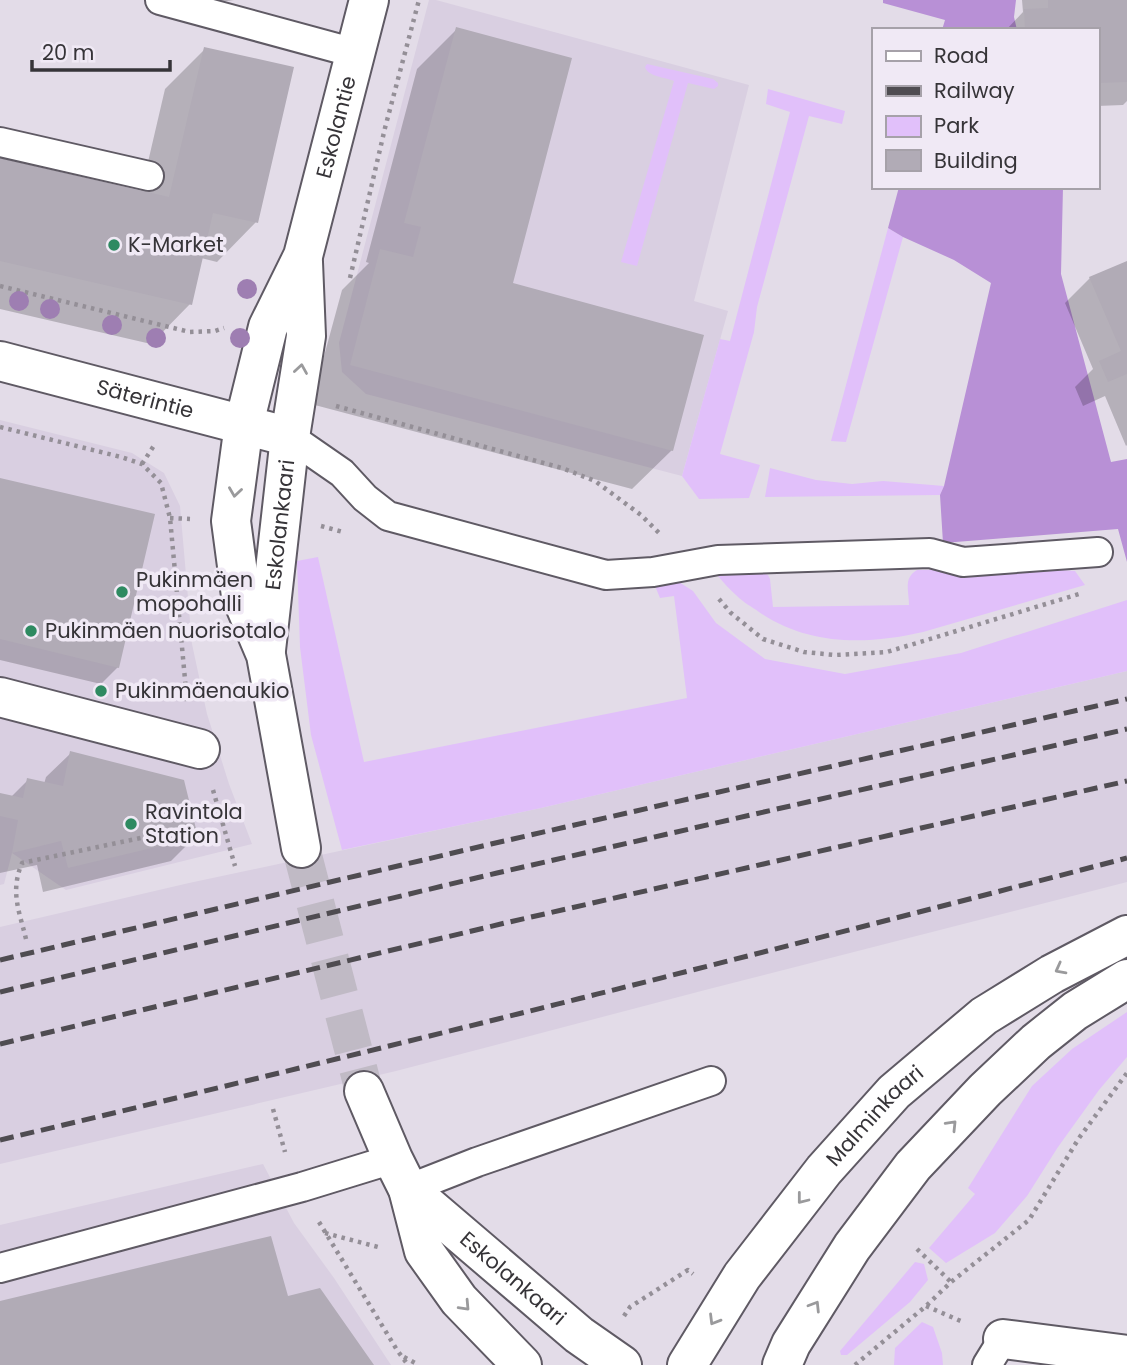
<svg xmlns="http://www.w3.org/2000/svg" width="1127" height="1365" font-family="Poppins,sans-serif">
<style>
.built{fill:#d9cfe1}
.green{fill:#e1c0fa}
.forest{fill:#b890d6}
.shadow{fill:#0003}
.building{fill:#b1abb6}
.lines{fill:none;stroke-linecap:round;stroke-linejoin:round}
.secondary-tunnel{stroke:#c0bac5;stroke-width:38;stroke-dasharray:38 19;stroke-linecap:butt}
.lane-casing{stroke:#5f5a64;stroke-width:32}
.street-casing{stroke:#5f5a64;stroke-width:42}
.secondary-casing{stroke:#5f5a64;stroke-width:42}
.path{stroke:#948f97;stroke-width:4.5;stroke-dasharray:3.5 5;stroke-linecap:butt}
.lane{stroke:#fff;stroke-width:28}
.street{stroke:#fff;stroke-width:38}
.secondary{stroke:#fff;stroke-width:38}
.rail{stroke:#4f4c51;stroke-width:5;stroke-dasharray:14 7;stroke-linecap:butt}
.tree{fill:#9e7eb2}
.oneway{stroke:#9a9a9c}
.poi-dot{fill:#2e8a61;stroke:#f0e9f5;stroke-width:2.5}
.labels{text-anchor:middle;stroke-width:7;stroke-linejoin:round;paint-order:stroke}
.street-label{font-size:21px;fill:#363438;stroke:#f0e9f5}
.poi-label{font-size:21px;fill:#363438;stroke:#f0e9f5;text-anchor:start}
</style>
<rect width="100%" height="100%" fill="#e3dce8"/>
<path class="built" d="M429,0H436L749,85L694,301L728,311L682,476L366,394L342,372L339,343Z
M0,420L132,453L164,473L180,506L192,644L207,714L229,784L252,844L66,890L12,853L4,884L0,885Z
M1127,671V882L709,989L396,1071L0,1164V927L189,883L541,808Z
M263,1164L294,1223L334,1278L391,1365H0V1225Z"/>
<path class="green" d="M647,64L713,79L718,83V86L714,89L688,83L637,266L621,262L674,81C665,77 648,77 645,67Z
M768,89L845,111L842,124L809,116L757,307L754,332L720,454L760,465L749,498L699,499L682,476L720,339L730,341L790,112L766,104Z
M888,228L903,237L846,442L831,441Z
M770,468L816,480L852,484L883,481L944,486L940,495L765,497Z
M318,557L364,762L687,698L674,596L660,598L655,586L679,582L693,591L716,623L765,659L845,674L961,653L1127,600V671L541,808L342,850L311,735L300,647L297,561Z
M1047,569L1075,571L1085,585L923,632C866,645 809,646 759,612C752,607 743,602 737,596C730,590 724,583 718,576L762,573L768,575L770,579L773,607L909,605C909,591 903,578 917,570Z
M1127,1012V1057L1099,1090L1058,1147L1027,1196L995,1233L946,1263L929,1248L975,1194L968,1188L1032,1086L1072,1049Z
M915,1262L924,1264L928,1280L910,1302L847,1355H841L840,1351Z
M922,1322L933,1327L942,1353L943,1365H894L895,1348Z"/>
<path class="forest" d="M883,0H1016L1014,17L1017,30H942L945,20L883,3Z
M899,187H1063L1061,274L1111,462L1127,459V562L1118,529L943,543L940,495L944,486L991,283L954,260L903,237L888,228Z"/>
<path class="shadow" d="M168,0H234L169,9Z
M1022,0H1127V101L1123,105L1097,106V30H1006L1023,12Z
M457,29L511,285L672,450L632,489L311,404L342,290L369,263L366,262L417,69Z
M205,49L256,222L217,262L201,258L190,304L151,344L0,309V159L141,192L165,89Z
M1127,263V445L1126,446L1105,396L1083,406L1075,387L1093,369L1065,303L1090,278Z
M0,480L118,667L101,684L0,660Z
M71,753L196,836L171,861L43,892L37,865L0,873V795L11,797L28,780L44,784L46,777Z"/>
<path class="building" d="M1048,0H1127V82L1097,83V30H1025L1024,9L1048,8Z
M456,27L572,58L513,283L704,335L673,451L350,365L380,249L413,257L421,227L404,223Z
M204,47L294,67L258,223L213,213L192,305L0,261V158L169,197Z
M1127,261V374L1108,382L1099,361L1121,351L1089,277Z
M0,478L155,514L119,668L0,639Z
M70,751L184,780L198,837L68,868L61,841L12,853L18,820L0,816V793L23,798L27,778L63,786Z
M271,1236L288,1296L320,1288L374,1365H0V1301Z"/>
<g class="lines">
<path class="secondary-tunnel" d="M301,848L364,1091"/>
<defs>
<path id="lane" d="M160,0L355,53
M0,142L149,176
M290,437L342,473L365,498L388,516L606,575L653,572L718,560L930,553L963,562L1098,552
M408,1189L477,1162L711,1081
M0,1268L302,1187L393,1159
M987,1365L1003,1339"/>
<g id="street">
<path id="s1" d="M0,361L290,437"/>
<path d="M0,697L200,749"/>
<path d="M1003,1339L1127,1355"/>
</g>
<g id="secondary">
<path id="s2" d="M266,650L290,437L306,336L303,262"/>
<path id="s3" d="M301,848L266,655L241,596L231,521L244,424L268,327L303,256L369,0"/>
<path d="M364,1091L393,1159L408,1189L424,1251L459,1300L522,1365"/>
<path id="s4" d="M408,1189L579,1335L622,1365"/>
<path id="s5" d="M687,1365L742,1276L824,1170L894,1092L984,1016L1052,974L1127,935"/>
<path d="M782,1365L791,1344L852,1247L913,1166L985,1090L1036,1042L1075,1011L1127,979"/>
</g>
</defs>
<use href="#lane" class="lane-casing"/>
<use href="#street" class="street-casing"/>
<use href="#secondary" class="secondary-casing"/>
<path class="path" d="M350,278L385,128L419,0
M0,286L190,332L215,331L224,328
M336,406L562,468L595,481L641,515L659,533
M0,427L121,457L142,464L161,483L170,518L187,701
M142,464L155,444
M170,518L190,519
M321,526L343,532
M719,599L731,613L763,639L804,652L835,655L887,652L1079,594
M213,790L235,866
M26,939C19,910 10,892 22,863L188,828
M273,1109L285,1152
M319,1222L397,1350L408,1365
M325,1233L378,1247
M917,1249L951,1282
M926,1306L963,1322
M624,1316L630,1307L688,1270L693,1274
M404,1357L419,1365
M855,1365L926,1306L951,1282L1029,1220L1079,1138L1127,1073"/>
<use href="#lane" class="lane"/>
<use href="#street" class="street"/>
<use href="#secondary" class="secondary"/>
<path class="rail" d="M0,960L491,844L1127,699
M0,992L497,873L1127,729
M0,1044L505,923L1127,781
M0,1140C377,1051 752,956 1127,858"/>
</g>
<g class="tree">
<circle cx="247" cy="289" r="10"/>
<circle cx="19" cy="301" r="10"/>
<circle cx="50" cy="309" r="10"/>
<circle cx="112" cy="325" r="10"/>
<circle cx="156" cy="338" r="10"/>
<circle cx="240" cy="338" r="10"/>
</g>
<defs><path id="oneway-chevron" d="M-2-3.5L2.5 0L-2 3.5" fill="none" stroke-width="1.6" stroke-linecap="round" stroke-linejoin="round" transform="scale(1.75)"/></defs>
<g class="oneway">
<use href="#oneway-chevron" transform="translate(301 369) rotate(-81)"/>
<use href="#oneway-chevron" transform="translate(235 492) rotate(98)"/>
<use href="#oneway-chevron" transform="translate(1060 969) rotate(152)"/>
<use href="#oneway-chevron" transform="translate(952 1125) rotate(-46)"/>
<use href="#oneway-chevron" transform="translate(802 1199) rotate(128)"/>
<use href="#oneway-chevron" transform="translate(465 1306) rotate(47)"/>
<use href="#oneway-chevron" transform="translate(815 1306) rotate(-58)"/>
<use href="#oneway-chevron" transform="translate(714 1320) rotate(121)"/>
</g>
<g class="poi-dot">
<circle cx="114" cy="245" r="7"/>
<circle cx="122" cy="592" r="7"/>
<circle cx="31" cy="631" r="7"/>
<circle cx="101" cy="691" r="7"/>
<circle cx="131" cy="824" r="7"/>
</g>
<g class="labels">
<g class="street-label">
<text dy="7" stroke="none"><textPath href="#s3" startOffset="746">Eskolantie</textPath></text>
<text dy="7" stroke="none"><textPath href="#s1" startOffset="150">Säterintie</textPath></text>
<text dy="7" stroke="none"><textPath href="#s2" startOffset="126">Eskolankaari</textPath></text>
<text dy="7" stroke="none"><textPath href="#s5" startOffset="313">Malminkaari</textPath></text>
<text dy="7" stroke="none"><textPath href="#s4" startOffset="138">Eskolankaari</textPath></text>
</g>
<g class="poi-label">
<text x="128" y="252">K-Market</text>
<text x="136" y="587">Pukinmäen<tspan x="136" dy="24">mopohalli</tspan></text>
<text x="45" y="638">Pukinmäen nuorisotalo</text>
<text x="115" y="698">Pukinmäenaukio</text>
<text x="145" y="819">Ravintola<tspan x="145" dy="24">Station</tspan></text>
</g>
</g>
<rect x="872" y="28" width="228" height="161" fill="#f0e9f5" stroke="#a6a1a9" stroke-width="2"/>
<rect x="886" y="51" width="35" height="10" fill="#ffffff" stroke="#a6a1a9" stroke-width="2"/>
<text x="934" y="63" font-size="21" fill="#363438">Road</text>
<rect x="886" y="86" width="35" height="10" fill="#4f4c51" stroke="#a6a1a9" stroke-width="2"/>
<text x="934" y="98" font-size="21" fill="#363438">Railway</text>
<rect x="886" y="116" width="35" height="21" fill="#e1c0fa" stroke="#a6a1a9" stroke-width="2"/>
<text x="934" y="133" font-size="21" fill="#363438">Park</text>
<rect x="886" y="150" width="35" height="21" fill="#b1abb6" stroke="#a6a1a9" stroke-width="2"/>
<text x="934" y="168" font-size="21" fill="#363438">Building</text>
<path d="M32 60v10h138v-10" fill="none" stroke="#363438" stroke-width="3.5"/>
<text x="42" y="60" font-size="21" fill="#363438" stroke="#f0e9f5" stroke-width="5" paint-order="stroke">20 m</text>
</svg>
